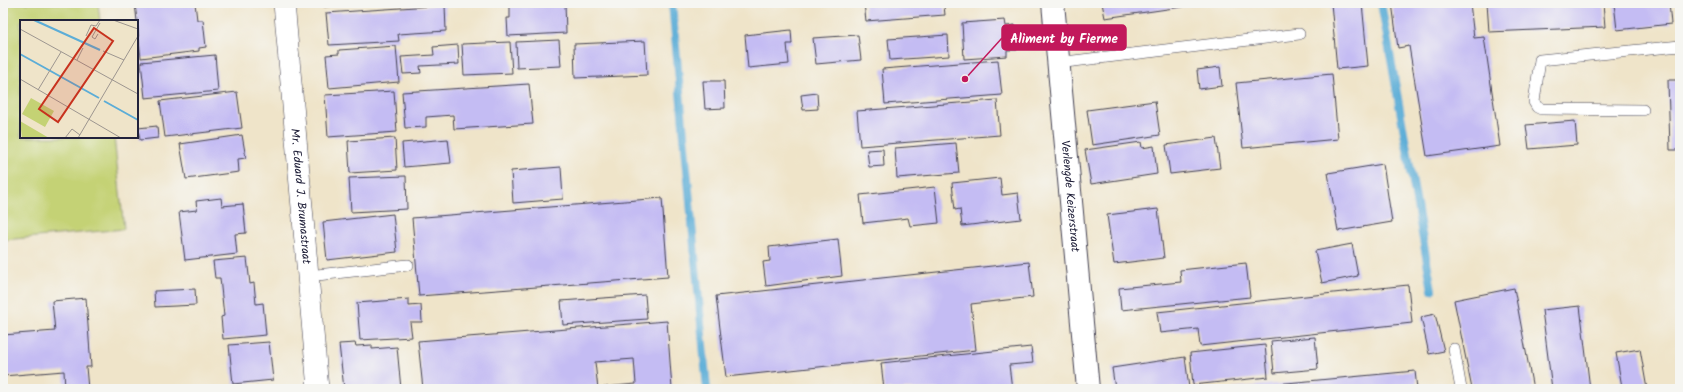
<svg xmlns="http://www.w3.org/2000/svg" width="1683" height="392" font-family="Kalam,sans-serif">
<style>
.green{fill:#c4d274;stroke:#737a58}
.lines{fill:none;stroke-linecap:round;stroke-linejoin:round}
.stream{stroke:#5cadd7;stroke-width:8}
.building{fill:#c4bcf3}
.lane-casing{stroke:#413f50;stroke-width:12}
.street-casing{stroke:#413f50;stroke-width:22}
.primary-casing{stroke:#413f50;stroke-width:24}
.lane{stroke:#fff;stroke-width:11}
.street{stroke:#fff;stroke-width:21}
.primary{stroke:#fff;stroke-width:22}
.labels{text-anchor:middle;stroke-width:3;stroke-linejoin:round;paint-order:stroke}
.street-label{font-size:12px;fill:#22223b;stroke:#f6f6f2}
.inset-river{fill:none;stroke:#5cadd7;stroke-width:2}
.inset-road{fill:none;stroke:#9d9690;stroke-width:1}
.view{fill:#c8321e;fill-opacity:0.15;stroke:#c8321e;stroke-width:2}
.inset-edge{fill:none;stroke:#22223b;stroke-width:2}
.leader{fill:none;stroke:#c2185b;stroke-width:1.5}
.callout-dot{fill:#c2185b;stroke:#f6f6f2;stroke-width:1.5}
.callout{fill:#c2185b;stroke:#c2185b;stroke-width:1.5}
.callout-label{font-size:13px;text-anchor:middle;font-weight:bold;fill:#fff}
</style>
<rect width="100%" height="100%" fill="#f6f6f2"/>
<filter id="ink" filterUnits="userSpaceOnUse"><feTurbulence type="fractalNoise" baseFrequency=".025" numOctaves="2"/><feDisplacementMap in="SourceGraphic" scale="8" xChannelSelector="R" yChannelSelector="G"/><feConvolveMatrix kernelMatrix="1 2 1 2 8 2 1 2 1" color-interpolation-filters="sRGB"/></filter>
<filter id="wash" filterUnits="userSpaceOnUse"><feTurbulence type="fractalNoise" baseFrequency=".012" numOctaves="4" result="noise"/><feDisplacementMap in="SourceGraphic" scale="16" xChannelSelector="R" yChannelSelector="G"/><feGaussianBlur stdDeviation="0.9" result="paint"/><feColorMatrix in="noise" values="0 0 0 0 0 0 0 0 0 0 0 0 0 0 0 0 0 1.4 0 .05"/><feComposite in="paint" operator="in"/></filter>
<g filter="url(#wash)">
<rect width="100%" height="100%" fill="#efe4c9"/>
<path class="green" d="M3,3H98L100,21H21V137H114L124,229L3,240Z"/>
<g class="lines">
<path class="stream" d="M672,3L707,389
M1381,3L1432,290"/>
</g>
<g id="blocks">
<path class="building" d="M135,3H195L197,20H203L206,47L199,48V51L141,58Z
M324,3H362V4L324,7Z
M510,3H565L566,33L508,36L507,18H510Z
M864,3H981V4L944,6L945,15L866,21Z
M1102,3H1194L1195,5L1105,18Z
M1331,3H1362L1368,66L1337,69Z
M1392,3H1470L1474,38L1484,37L1500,146L1427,156L1409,46L1398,48Z
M1487,3H1603L1605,27L1489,32Z
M1614,3H1669L1671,24L1617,30Z
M445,5L446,31L398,34L399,41L329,45L326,13Z
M1005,20L1006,26L1015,25L1017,50H1007V56L964,59L962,23Z
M791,30L792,44H787L789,64L748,68L745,35Z
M858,35L861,60L816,64L813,38Z
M948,35L949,56L890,60L888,39Z
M559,40L561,66L517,68L516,42Z
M645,41L647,75L575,78L574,44Z
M510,42L512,73L464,75L462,44Z
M458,45L459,64L420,66L421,73L403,74L401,57L434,55L433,47Z
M396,46L399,82L329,88L326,55L339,54V50Z
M215,55L218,91L145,98L141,62Z
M998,60L1002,95L885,104L882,69Z
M1220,67L1222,86L1199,89L1197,70Z
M1332,74L1338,139L1243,148L1236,83Z
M1668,80H1680V150H1670Z
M703,81H724L725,108L705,109Z
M529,84L533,124L454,129L453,115L426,117V127L405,128L402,92Z
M394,91L397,132L328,137L325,95Z
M237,92L242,128L165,137L160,101Z
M817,93L818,109L803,110L801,95Z
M997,100L1000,135L860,146L857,111Z
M1155,101L1160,135L1092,145L1087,110Z
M1575,121L1577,145L1529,149L1526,125Z
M157,126L158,138L140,140L138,128Z
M242,135L246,158L238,159L239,172L186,179L180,144Z
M395,138L397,170L350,173L348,141Z
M1216,138L1220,168L1170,174L1166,145Z
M448,139L451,163L404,167L402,143Z
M1141,142L1142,148L1154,146L1157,174L1091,184L1085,150Z
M956,143L959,173L897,178L895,148Z
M883,149L884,166L869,167L867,150Z
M1383,164L1392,222L1338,231L1328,173Z
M561,167L563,199L513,203L511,171Z
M406,176L407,209L351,212L349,178Z
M1000,178L1002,195L1018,193L1021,219L962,226L960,209L955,210L952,183Z
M935,187L939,223L910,226L908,218L863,223L860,195Z
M221,198L222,206L243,204L246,233L235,234L237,254L185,260L179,212L197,210L196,201Z
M662,198L668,277L419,296L412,218Z
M1158,209L1164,258L1114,264L1107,215Z
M393,214L397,252L327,260L323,222Z
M838,239L842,276L766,286L763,262L770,261L769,247Z
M1352,244L1358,276L1322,283L1315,251Z
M247,258L250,284L254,283L256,304L263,303L266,335L223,339L221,317L224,316L220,278H215L213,261Z
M1029,262L1033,297L971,304L976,350L726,377L716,296Z
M1246,263L1250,297L1121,310L1119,288L1181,282L1180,270Z
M1408,285L1412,323L1200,346L1198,329L1160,333L1157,312Z
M1514,288L1533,389H1472L1454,300Z
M195,289L196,305L155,307L154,291Z
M645,295L647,319L563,325L561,301Z
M86,298L91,367H86L88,389H65L64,371L3,376V335L55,331L52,301Z
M409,299V306L421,305L422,322H410L412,337L360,340L357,303Z
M1580,306L1590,389H1552L1542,310Z
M1435,314L1444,351L1429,354L1421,317Z
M667,321L672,389H604V387L636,384L634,359L595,362L598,389H423L418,341Z
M1315,337L1318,369L1274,373L1271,341Z
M269,342L273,380L233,384L229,345Z
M355,343L356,346L372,345V349L397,347L401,389H344L339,344Z
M1265,345L1268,377L1193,385L1190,353Z
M1031,347L1033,363L1009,365L1012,389H884L881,363Z
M1640,349L1647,389H1618L1622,387L1616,353Z
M1185,357L1189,388L1115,389L1112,368Z
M1415,371L1417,389H1233V388Z
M274,386V389H249V388Z"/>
</g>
</g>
<g filter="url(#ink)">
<use href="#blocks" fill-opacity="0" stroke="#413f50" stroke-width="1"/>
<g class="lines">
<defs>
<path id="lane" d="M1057,63L1299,34
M1643,110L1541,109L1537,107L1534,102L1540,60L1680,46
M308,276L408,265
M1454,349L1461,389"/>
<g id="street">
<path id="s1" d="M284,3L318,389"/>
</g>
<g id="primary">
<path id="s2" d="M1053,3L1088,389"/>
</g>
</defs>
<use href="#lane" class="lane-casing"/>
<use href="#street" class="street-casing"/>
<use href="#primary" class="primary-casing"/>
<use href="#lane" class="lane"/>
<use href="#street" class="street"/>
<use href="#primary" class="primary"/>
</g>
</g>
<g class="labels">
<g class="street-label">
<text dy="4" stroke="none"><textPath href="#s1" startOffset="194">Mr. Eduard J. Brumastraat</textPath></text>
<text dy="4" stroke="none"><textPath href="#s2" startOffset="194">Verlengde Keizerstraat</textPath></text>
</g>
</g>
<g transform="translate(20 20)">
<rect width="118" height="118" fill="#efe4c9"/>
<path d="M11,78L34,91L25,107L2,94ZM0,101L29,118H2Z" fill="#c4d274"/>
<path class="inset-river" d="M14,0L80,30M0,34L79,78M84,81L118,100"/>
<path class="inset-road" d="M93,0L118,9M0,9L118,74M78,14L75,19L72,17L80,3M66,16L71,5L76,6L80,0M83,31L104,40M57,40L63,28M0,59L101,118M18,70L41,32M45,118L52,109L60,115M58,118L118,16"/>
<path class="view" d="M74,8L93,21L38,102L19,89Z"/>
<rect width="118" height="118" class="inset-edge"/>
</g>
<path class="leader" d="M965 79L1002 38"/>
<circle class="callout-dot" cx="965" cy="79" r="4"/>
<rect class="callout" x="1002" y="25" width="124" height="25" rx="4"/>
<g class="callout-label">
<text x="1064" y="43">Aliment by Fierme</text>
</g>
<rect width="1683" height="392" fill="none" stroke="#f6f6f2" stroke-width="16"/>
</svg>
